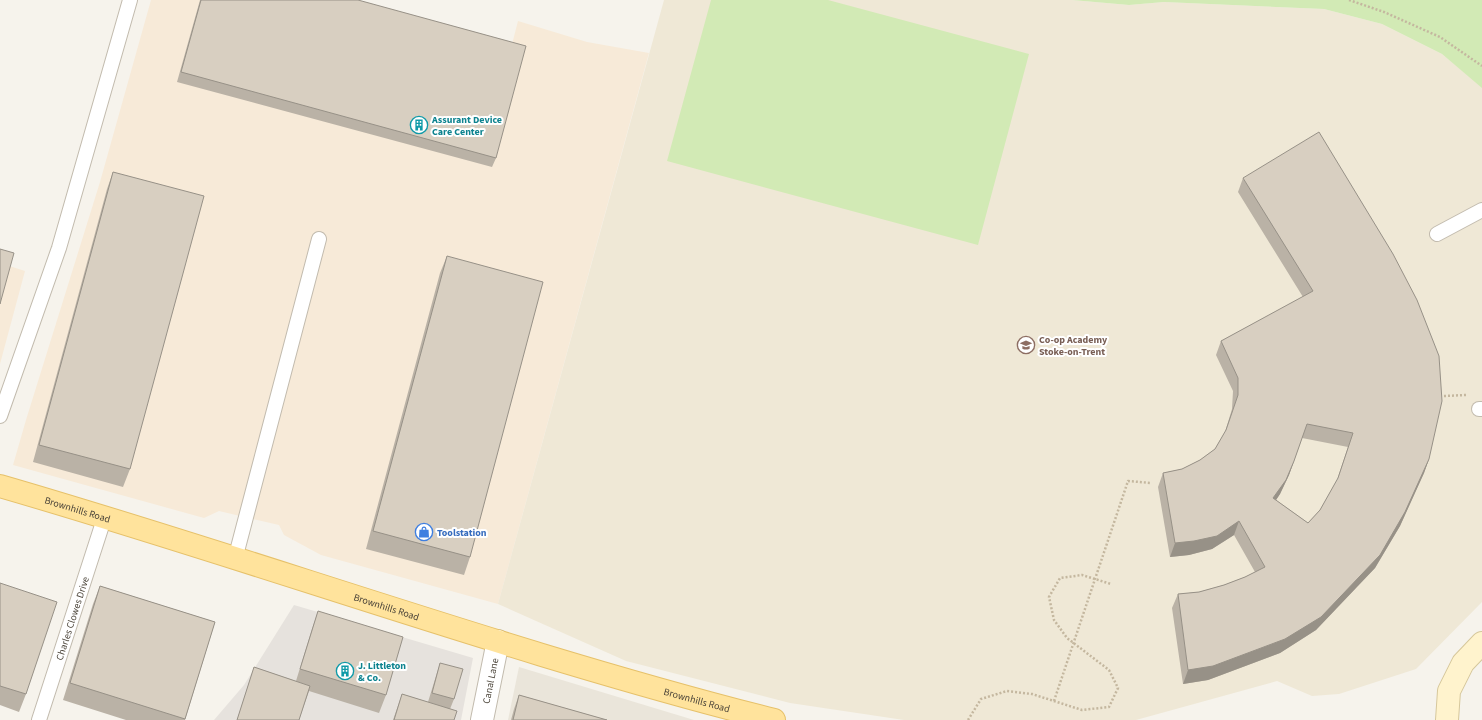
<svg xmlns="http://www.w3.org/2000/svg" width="1482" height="720" font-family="'Source Sans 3',sans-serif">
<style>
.residential{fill:#eae5da}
.commercial{fill:#f7ead8}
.industrial{fill:#e6e2dd}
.education{fill:#efe8d6}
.green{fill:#d2eab5}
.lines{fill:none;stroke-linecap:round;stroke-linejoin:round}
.lane-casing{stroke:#c2bbae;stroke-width:16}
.street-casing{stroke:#c2bbae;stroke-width:24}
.secondary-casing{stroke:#d6c79b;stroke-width:24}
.primary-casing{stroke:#e6c16a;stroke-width:24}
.path{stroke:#c4b79f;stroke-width:2.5;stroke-dasharray:2 2;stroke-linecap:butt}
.lane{stroke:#fff;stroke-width:14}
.street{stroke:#fff;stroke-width:22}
.secondary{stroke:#fff3cd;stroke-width:22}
.primary{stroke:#ffe39c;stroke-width:22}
.wall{fill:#bab2a6;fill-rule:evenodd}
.shaded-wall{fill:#979187}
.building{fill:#d8cfc1;stroke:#979187;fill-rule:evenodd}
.labels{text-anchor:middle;stroke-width:4;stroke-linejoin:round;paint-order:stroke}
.culture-label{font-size:10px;font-weight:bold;fill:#0d838f;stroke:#fff;text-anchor:start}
.education-label{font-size:10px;font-weight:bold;fill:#785e54;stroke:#fff;text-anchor:start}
.street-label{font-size:10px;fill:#4b4439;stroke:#fff}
.shop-label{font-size:10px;font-weight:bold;fill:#366cbe;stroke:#fff;text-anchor:start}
</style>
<rect width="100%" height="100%" fill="#f6f3ec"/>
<path class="residential" d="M519,667L694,720H508Z"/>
<path class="commercial" d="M151,0H319L510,52L518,21L587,42L649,53L498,604L321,555L284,535L279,525L219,511L204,518L13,465L26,420L100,182Z
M0,263L25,271L0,364Z"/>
<path class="industrial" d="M294,605L473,658L461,720H214L244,685Z"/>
<path class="education" d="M664,0H1072L1129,5L1164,2L1324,9L1382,24L1442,54L1482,87V602L1416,669L1339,694L1312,696L1277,681L1136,720H904L790,703L626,661L498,604Z"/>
<path class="green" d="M711,0H828L1029,54L978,245L667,161Z
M1072,0H1482V88L1442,54L1382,24L1324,9L1164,2L1129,5Z"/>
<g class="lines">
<defs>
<g id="lane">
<path d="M1437,234L1482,210"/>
<path d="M1479,409H1482"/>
<path d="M0,416L59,248L130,0"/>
<path d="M235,559L319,239"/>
<path id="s1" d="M39,720L105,516"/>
</g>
<g id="street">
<path id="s2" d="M482,720L498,641"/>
</g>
<path id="secondary" d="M1447,720L1449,691L1463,663L1482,643"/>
<g id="primary">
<path id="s3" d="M0,486C259,561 513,654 774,720"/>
</g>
</defs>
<use href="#lane" class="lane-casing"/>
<use href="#street" class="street-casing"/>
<use href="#secondary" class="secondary-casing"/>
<use href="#primary" class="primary-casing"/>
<path class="path" d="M1349,0L1384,12L1440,37L1482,66
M1444,396L1466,395
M1054,701L1128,481L1151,483
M968,720L981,699L1007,691L1032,694L1082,710L1109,707L1118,688L1109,670L1067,638L1054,620L1049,597L1060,578L1082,575L1111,584"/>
<use href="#lane" class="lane"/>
<use href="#street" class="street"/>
<use href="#secondary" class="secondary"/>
<use href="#primary" class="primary"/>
</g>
<path class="wall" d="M200,0H358L496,158L492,167L177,82Z
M113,172L130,469L123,487L33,462L107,189Z
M1243,178L1429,459L1424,473L1400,526L1375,568L1316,630L1280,653L1208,680L1183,684L1172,608L1178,594L1199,592L1224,585L1245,577L1255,572L1234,535L1212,549L1189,555L1170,557L1158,487L1163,473L1182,469L1200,460L1215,449L1225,432L1232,409L1233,391L1216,355L1221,341L1303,297L1238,192ZM1302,438L1348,447L1337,480L1320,510L1308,523L1276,500L1280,494L1289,475Z
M447,256L470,557L464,575L366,549L440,273Z
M0,583L26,694L19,712L0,705Z
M100,586L215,622L185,720H126L63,700L93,604Z
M318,611L386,695L379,713L309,691L299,720H237L254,667L296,681L312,629Z
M440,663L454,699L450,709L454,720H393L402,694L428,702Z
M519,695L607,720H511L514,709Z"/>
<path class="shaded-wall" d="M1429,459L1424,473L1400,526L1375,568L1316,630L1280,653L1208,680L1183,684L1188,670Z
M1294,461L1289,475L1280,494L1268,512L1273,498Z
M1239,521L1234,535L1212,549L1189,555L1170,557L1175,543Z"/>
<path class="building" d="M201,0H358L526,46L496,158L181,72Z
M1319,132L1393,254L1417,300L1439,356L1442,401L1429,459L1405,512L1380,555L1321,617L1285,639L1213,666L1188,670L1178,594L1199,592L1224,585L1245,577L1265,567L1239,521L1217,536L1194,541L1175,543L1163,473L1182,469L1200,460L1215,449L1226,430L1238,395V378L1221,341L1313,291L1243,178ZM1307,424L1353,433L1338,478L1320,510L1308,523L1273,498L1286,480L1294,461Z
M113,172L204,196L130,469L39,445Z
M0,249L14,253L0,304Z
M447,256L543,282L470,557L373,531Z
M0,583L57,602L26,694L0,686Z
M100,586L215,622L185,719L70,683Z
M318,611L403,637L386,695L300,669Z
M440,663L463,669L454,699L432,693Z
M254,667L310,686L299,720H237Z
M402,694L457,711L454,720H394Z
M519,695L607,720H513Z"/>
<defs>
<symbol id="building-ring" viewBox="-11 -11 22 22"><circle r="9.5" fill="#fff" stroke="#0f9aa8" stroke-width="1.5"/><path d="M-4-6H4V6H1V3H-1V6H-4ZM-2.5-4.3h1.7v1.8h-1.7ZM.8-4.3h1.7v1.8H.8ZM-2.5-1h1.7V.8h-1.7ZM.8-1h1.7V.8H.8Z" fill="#0f9aa8"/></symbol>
<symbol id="school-ring" viewBox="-11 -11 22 22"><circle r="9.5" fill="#fff" stroke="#8d6e63" stroke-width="1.5"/><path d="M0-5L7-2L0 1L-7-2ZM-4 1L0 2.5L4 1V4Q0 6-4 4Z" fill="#8d6e63"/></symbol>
<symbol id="shop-ring" viewBox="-11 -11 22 22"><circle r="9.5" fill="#fff" stroke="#3f7fe0" stroke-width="1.5"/><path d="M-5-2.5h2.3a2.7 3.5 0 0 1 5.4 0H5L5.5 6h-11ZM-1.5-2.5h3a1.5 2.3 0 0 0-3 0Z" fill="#3f7fe0"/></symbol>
</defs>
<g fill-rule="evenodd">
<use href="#building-ring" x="409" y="115" width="20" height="20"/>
<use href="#school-ring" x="1016" y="335" width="20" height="20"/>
<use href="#shop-ring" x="414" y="522" width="20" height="20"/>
<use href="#building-ring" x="335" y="661" width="20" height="20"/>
</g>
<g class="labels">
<g class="culture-label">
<text x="432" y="123">Assurant Device<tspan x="432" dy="12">Care Center</tspan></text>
<text x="358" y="669">J. Littleton<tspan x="358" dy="12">&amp; Co.</tspan></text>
</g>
<g class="education-label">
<text x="1039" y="343">Co-op Academy<tspan x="1039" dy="12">Stoke-on-Trent</tspan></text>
</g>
<g class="street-label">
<text dy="4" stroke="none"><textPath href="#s3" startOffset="81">Brownhills Road</textPath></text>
<text dy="4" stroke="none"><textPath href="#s3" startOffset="405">Brownhills Road</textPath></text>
<text dy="4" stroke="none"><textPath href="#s1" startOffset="107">Charles Clowes Drive</textPath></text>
<text dy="4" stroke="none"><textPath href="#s2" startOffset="40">Canal Lane</textPath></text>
<text dy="4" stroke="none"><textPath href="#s3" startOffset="729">Brownhills Road</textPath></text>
</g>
<g class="shop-label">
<text x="437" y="536">Toolstation</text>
</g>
</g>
</svg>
